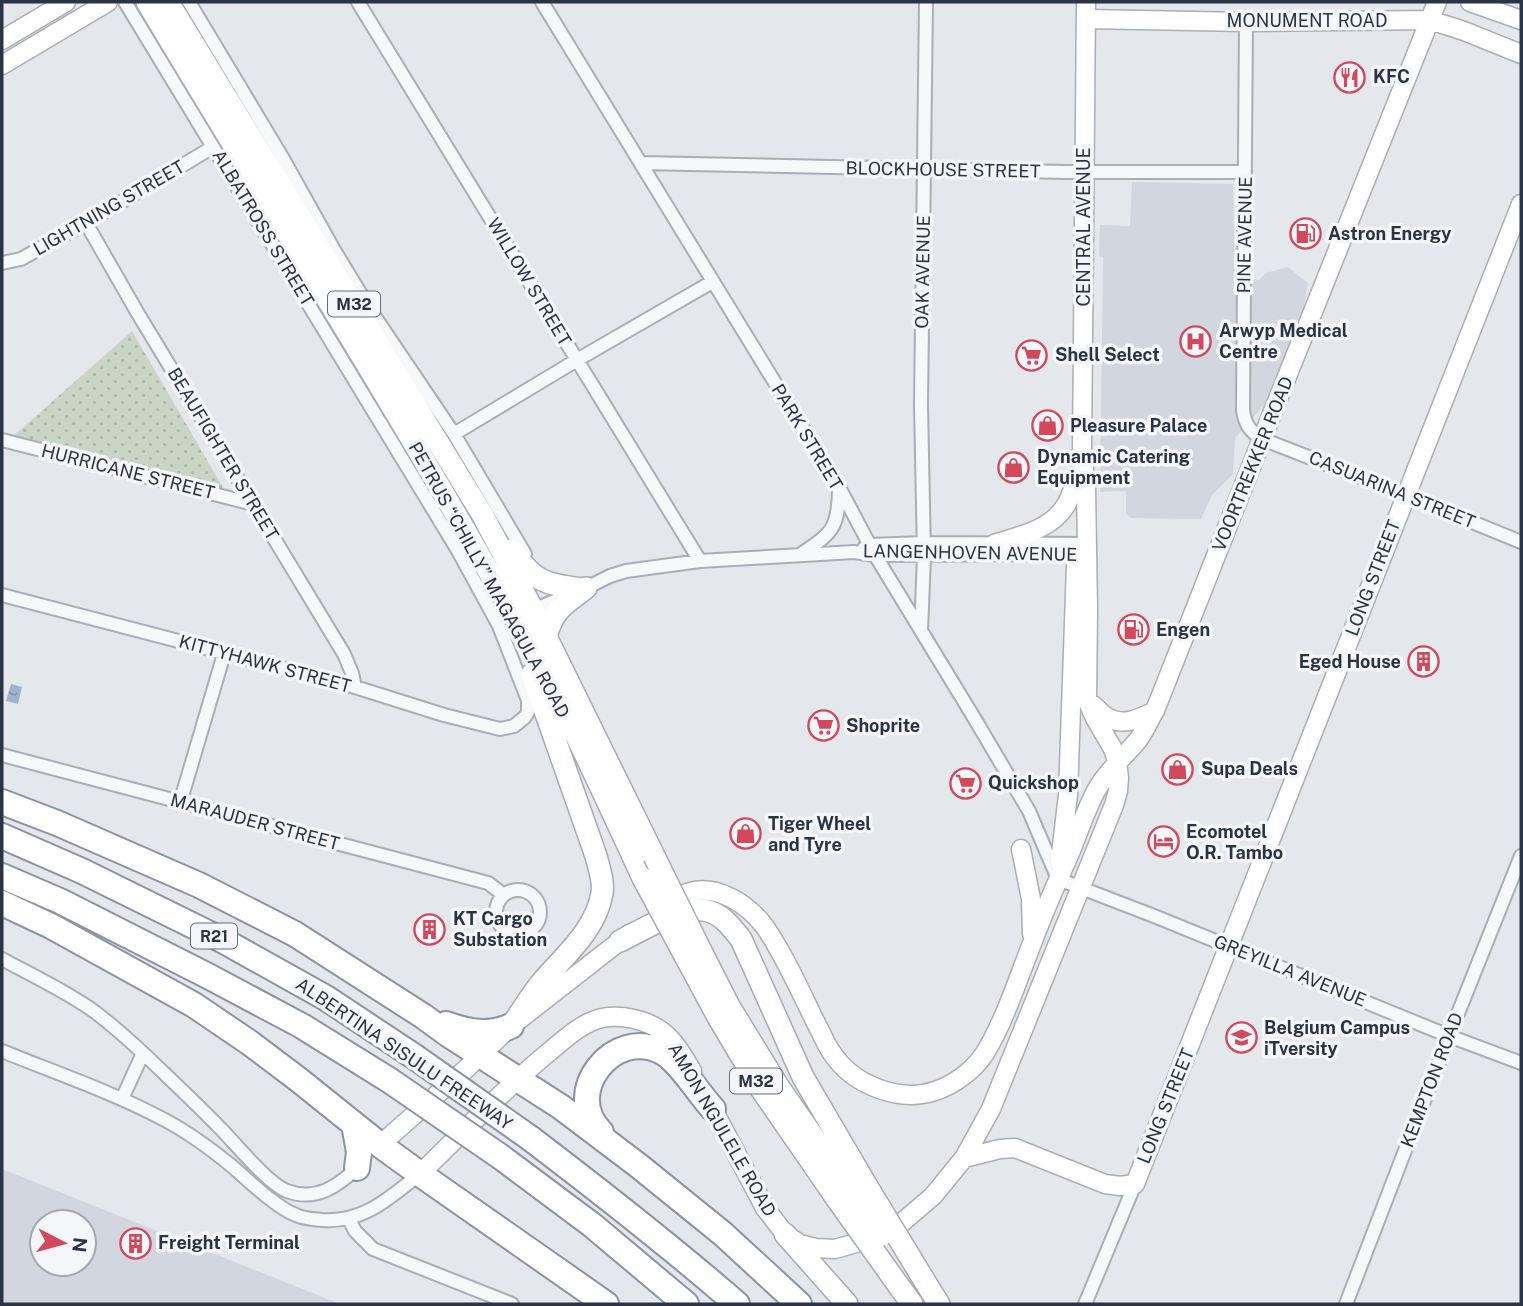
<svg xmlns="http://www.w3.org/2000/svg" width="1523" height="1306" font-family="'Public Sans',sans-serif">
<style>
.built{fill:#d2d6de;fill-rule:evenodd}
.park{fill:url(#park-dots)}
.water{fill:url(#water-ripples)}
.lines{fill:none;stroke-linecap:round;stroke-linejoin:round}
.street-casing{stroke:#a9aeb7;stroke-width:16}
.secondary-casing{stroke:#a9aeb7;stroke-width:21}
.primary-casing{stroke:#a3abb8;stroke-width:24}
.highway-casing{stroke:#8b94a3;stroke-width:28}
.street{stroke:#f7f8fa;stroke-width:12}
.secondary{stroke:#fff;stroke-width:18}
.primary{stroke:#fff;stroke-width:21}
.highway{stroke:#fff;stroke-width:24}
.primary-bridge-casing{stroke:#a3abb8;stroke-width:24;stroke-linecap:butt}
.highway-bridge-casing{stroke:#8b94a3;stroke-width:28;stroke-linecap:butt}
.primary-bridge{stroke:#fff;stroke-width:21}
.highway-bridge{stroke:#fff;stroke-width:24}
.labels{text-anchor:middle;stroke-width:7;stroke-linejoin:round;paint-order:stroke}
.shield{fill:#f4f6f9;stroke:#676e7b;stroke-width:2}
.shield-label{font-size:16px;font-weight:bold;fill:#2b3445}
.street-label{font-size:18px;fill:#2b3445;stroke:#f4f6f9}
.poi-label{font-size:18px;font-weight:bold;fill:#2b3445;stroke:#f4f6f9;text-anchor:start}
</style>
<defs>
<pattern id="park-dots" width="8" height="8" patternUnits="userSpaceOnUse" patternTransform="scale(1.75)"><rect width="8" height="8" fill="#c9d6c5"/><path d="M2 2h.1M6 6h.1" fill="none" stroke="#adb8ab" stroke-width="1.8" stroke-linecap="round"/></pattern>
<pattern id="water-ripples" width="26" height="14" patternUnits="userSpaceOnUse" patternTransform="scale(1.75)"><rect width="26" height="14" fill="#9fb4cc"/><path d="M2 4q2-2 4 0t4 0M15 11q2-2 4 0t4 0" fill="none" stroke="#8293a7"/></pattern>
</defs>
<rect width="100%" height="100%" fill="#e4e7ec"/>
<path class="built" d="M1132,182L1233,184L1235,278L1259,280L1266,273L1288,267L1308,283L1303,312L1265,404L1235,438L1233,474L1212,495L1201,519L1130,518L1126,514V491L1100,492L1103,257L1099,256L1100,225L1130,226Z
M2,1169L340,1304H2ZM42,1222H84V1264H42Z"/>
<path class="park" d="M132,331L232,503L10,439Z"/>
<path class="water" d="M11,684L22,687L18,704L6,701Z"/>
<g class="lines">
<defs>
<path id="street" d="M189,2L282,157L334,250L373,314L454,434L525,554
M358,2L700,561
M542,2L840,489L875,555L976,721L1029,811L1058,879L1154,916L1449,1036L1521,1063
M1246,22L1243,410C1245,425 1250,431 1262,439L1406,495L1521,542
M641,163L1067,172H1245
M86,223L137,312L344,654L352,673L355,687
M2,263L21,259L86,223L213,147
M454,434L577,360L712,282
M2,440L253,504
M864,548L870,545L924,543L1087,544
M801,554C832,533 838,529 839,491
M2,595L355,687L444,715L500,729L514,726L525,717L528,712V700L499,626L457,549L125,2
M528,612L586,588L610,576L626,571L700,561L854,552L875,555L1087,554
M921,631L924,556L921,404L926,2
M2,755L488,883L504,895
M180,803L224,654
M496 912a22 22 0 1 1 44 0a22 22 0 1 1-44 0Z
M2,959C33,976 66,991 95,1012C112,1025 129,1040 144,1054C170,1079 196,1103 221,1129C236,1144 268,1184 287,1191C316,1202 338,1186 358,1167
M2,1051C56,1073 112,1092 163,1119C188,1132 211,1149 233,1167C249,1181 277,1208 296,1215C304,1219 314,1219 322,1220C364,1223 389,1198 420,1174
M122,1099L143,1053
M349,1219L355,1231L373,1249L512,1304
M1085,1304L1135,1184
M1346,1304L1449,1036L1521,856"/>
<path id="secondary" d="M1470,2L1521,20
M1086,19L1246,22L1430,20L1464,31L1521,54
M2,40L66,2
M2,65L108,2
M994,544C1019,536 1051,530 1066,505C1072,495 1074,485 1078,474
M1093,705C1098,709 1104,717 1111,719C1126,726 1142,717 1155,711
M1021,849L1031,899L1032,934
M1060,862L1068,795L1076,565
M665,906C671,902 680,895 687,893C716,883 748,904 765,927C785,956 801,993 817,1025C822,1034 826,1045 832,1053C853,1085 899,1103 935,1091C954,1085 974,1070 985,1053C1006,1018 1018,978 1033,941C1044,911 1057,882 1070,853C1079,831 1086,809 1097,789C1108,770 1124,757 1138,740C1146,729 1152,716 1158,703L1262,439L1437,2
M707,1098L765,1208L785,1234L800,1244L816,1248L835,1249L863,1241L899,1225L933,1196L964,1158L991,1109L1114,805L1118,791L1119,778L1117,761L1113,749L1095,718L1087,700L1088,610L1086,487L1082,452L1086,2
M380,1145L466,1069L511,1026L629,934
M964,1158L1000,1149L1015,1148L1105,1184L1120,1186L1135,1184L1521,204
M420,1174C462,1133 503,1090 549,1052C565,1039 581,1023 602,1018C612,1016 625,1017 634,1019C665,1026 677,1044 692,1071"/>
<path id="primary" d="M147,2C269,206 397,408 514,616C562,701 602,790 643,878
M168,2L482,514L533,610L654,856
M512,550C534,582 545,584 582,589
M546,637C553,609 565,604 586,588
M620,941C643,930 682,904 708,911C723,915 732,928 741,939L803,1077L868,1188
M699,947L729,1006L778,1086L853,1194
M684,954L718,1017L759,1086L839,1202
M511,1026C522,1011 531,995 542,982C565,955 596,930 602,893C604,881 599,868 596,856L532,674
M785,1234L847,1304
M924,1280L939,1304
M901,1289L912,1304"/>
<path id="highway" d="M2,802L57,823L199,885L295,934L423,1016L449,1035L561,1107L639,1166L723,1234L799,1304
M2,836L82,871L224,941L326,998L415,1057
M2,876L60,901L208,976L302,1026L389,1080
M2,903L51,926L194,1005L250,1043L299,1080L380,1145L420,1174L606,1304
M446,1024C468,1032 489,1036 511,1026
M354,1124L359,1152L357,1168
M601,1132C561,1093 614,1026 662,1052C680,1062 698,1093 713,1109
M530,1138C601,1192 670,1246 737,1304
M501,1157L592,1225L686,1304"/>
</defs>
<use href="#street" class="street-casing"/>
<use href="#secondary" class="secondary-casing"/>
<use href="#primary" class="primary-casing"/>
<use href="#highway" class="highway-casing"/>
<use href="#street" class="street"/>
<use href="#secondary" class="secondary"/>
<use href="#primary" class="primary"/>
<use href="#highway" class="highway"/>
<defs>
<path id="primary-bridge" d="M654,856L699,947
M643,878L684,954
M868,1188L924,1280
M853,1194L882,1235
M839,1202L901,1289"/>
<path id="highway-bridge" d="M415,1057L530,1138
M389,1080L501,1157"/>
</defs>
<use href="#primary-bridge" class="primary-bridge-casing"/>
<use href="#highway-bridge" class="highway-bridge-casing"/>
<use href="#primary-bridge" class="primary-bridge"/>
<use href="#highway-bridge" class="highway-bridge"/>
</g>
<defs>
<symbol id="restaurant-ring" viewBox="-11 -11 22 22"><circle r="9.5" fill="#f4f6f9" stroke="#d1495b" stroke-width="1.5"/><path d="M-5-6h1v4h1v-4h1v4h1v-4h1v5L-1.5 .5V6h-2V.5L-5-1ZM5-6V6H3V1.5H1.5Q1.5-4 5-6Z" fill="#d1495b"/></symbol>
<symbol id="fuel-ring" viewBox="-11 -11 22 22"><circle r="9.5" fill="#f4f6f9" stroke="#d1495b" stroke-width="1.5"/><path d="M-5.5-6h7V0h2V4h1.3V-2.5L3-4.5l.8-.8L6-3V5H2.5V1h-1V6h-7ZM-4.2-4.7v3.2H.2V-4.7Z" fill="#d1495b"/></symbol>
<symbol id="hospital-ring" viewBox="-11 -11 22 22"><circle r="9.5" fill="#f4f6f9" stroke="#d1495b" stroke-width="1.5"/><path d="M-5-5h3v3.5h4V-5h3V5h-3V1.5h-4V5h-3Z" fill="#d1495b"/></symbol>
<symbol id="supermarket-ring" viewBox="-11 -11 22 22"><circle r="9.5" fill="#f4f6f9" stroke="#d1495b" stroke-width="1.5"/><path d="M-6-5.5h2.5l.6 2H6L4.5 2H-2.5L-4.4-4H-6ZM-1.5 3.2a1.3 1.3 0 1 0 .1 0ZM3 3.2a1.3 1.3 0 1 0 .1 0Z" fill="#d1495b"/></symbol>
<symbol id="shop-ring" viewBox="-11 -11 22 22"><circle r="9.5" fill="#f4f6f9" stroke="#d1495b" stroke-width="1.5"/><path d="M-5-2.5h2.3a2.7 3.5 0 0 1 5.4 0H5L5.5 6h-11ZM-1.5-2.5h3a1.5 2.3 0 0 0-3 0Z" fill="#d1495b"/></symbol>
<symbol id="building-ring" viewBox="-11 -11 22 22"><circle r="9.5" fill="#f4f6f9" stroke="#d1495b" stroke-width="1.5"/><path d="M-4-6H4V6H1V3H-1V6H-4ZM-2.5-4.3h1.7v1.8h-1.7ZM.8-4.3h1.7v1.8H.8ZM-2.5-1h1.7V.8h-1.7ZM.8-1h1.7V.8H.8Z" fill="#d1495b"/></symbol>
<symbol id="hotel-ring" viewBox="-11 -11 22 22"><circle r="9.5" fill="#f4f6f9" stroke="#d1495b" stroke-width="1.5"/><path d="M-6-4.5h1.5V1H6V5H4.5V3h-9V5H-6ZM-4 0a1.8 1.8 0 1 1 3.6 0ZM.5 0V-2.5h3Q6-2.5 6 0Z" fill="#d1495b"/></symbol>
<symbol id="university-ring" viewBox="-11 -11 22 22"><circle r="9.5" fill="#f4f6f9" stroke="#d1495b" stroke-width="1.5"/><path d="M0-5L7-2L0 1L-7-2ZM-4 1L0 2.5L4 1V4Q0 6-4 4Z" fill="#d1495b"/></symbol>
</defs>
<g fill-rule="evenodd">
<use href="#restaurant-ring" x="1332" y="60" width="35" height="35"/>
<use href="#fuel-ring" x="1288" y="216" width="35" height="35"/>
<use href="#hospital-ring" x="1178" y="324" width="35" height="35"/>
<use href="#supermarket-ring" x="1014" y="338" width="35" height="35"/>
<use href="#shop-ring" x="1030" y="408" width="35" height="35"/>
<use href="#shop-ring" x="996" y="450" width="35" height="35"/>
<use href="#fuel-ring" x="1116" y="612" width="35" height="35"/>
<use href="#building-ring" x="1406" y="644" width="35" height="35"/>
<use href="#supermarket-ring" x="806" y="708" width="35" height="35"/>
<use href="#shop-ring" x="1160" y="752" width="35" height="35"/>
<use href="#supermarket-ring" x="948" y="766" width="35" height="35"/>
<use href="#shop-ring" x="728" y="816" width="35" height="35"/>
<use href="#hotel-ring" x="1146" y="824" width="35" height="35"/>
<use href="#building-ring" x="412" y="912" width="35" height="35"/>
<use href="#university-ring" x="1224" y="1020" width="35" height="35"/>
<use href="#building-ring" x="118" y="1226" width="35" height="35"/>
</g>
<g class="labels">
<g class="shield">
<rect x="328" y="291.5" width="52" height="25" rx="5"/>
<rect x="191" y="923.5" width="46" height="25" rx="5"/>
<rect x="730" y="1068.5" width="52" height="25" rx="5"/>
</g>
<g class="shield-label">
<text x="354" y="310">M32</text>
<text x="214" y="942">R21</text>
<text x="756" y="1087">M32</text>
</g>
<g class="street-label">
<text x="1307" y="27">MONUMENT ROAD</text>
<text transform="translate(943 170) rotate(1)" y="6">BLOCKHOUSE STREET</text>
<text transform="translate(109 208) rotate(-30)" y="6">LIGHTNING STREET</text>
<text transform="translate(1084 227) rotate(-90)" y="6">CENTRAL AVENUE</text>
<text transform="translate(263 228) rotate(59)" y="6">ALBATROSS STREET</text>
<text transform="translate(1245 235) rotate(-89)" y="6">PINE AVENUE</text>
<text transform="translate(923 272) rotate(-89)" y="6">OAK AVENUE</text>
<text transform="translate(529 282) rotate(59)" y="6">WILLOW STREET</text>
<text transform="translate(807 437) rotate(59)" y="6">PARK STREET</text>
<text transform="translate(223 454) rotate(59)" y="6">BEAUFIGHTER STREET</text>
<text transform="translate(1253 464) rotate(-68)" y="6">VOORTREKKER ROAD</text>
<text transform="translate(128 472) rotate(14)" y="6">HURRICANE STREET</text>
<text transform="translate(1392 490) rotate(22)" y="6">CASUARINA STREET</text>
<text transform="translate(970 553) rotate(1)" y="6">LANGENHOVEN AVENUE</text>
<text transform="translate(1373 578) rotate(-69)" y="6">LONG STREET</text>
<text transform="translate(489 580) rotate(61)" y="6">PETRUS “CHILLY” MAGAGULA ROAD</text>
<text transform="translate(265 664) rotate(15)" y="6">KITTYHAWK STREET</text>
<text transform="translate(255 822) rotate(15)" y="6">MARAUDER STREET</text>
<text transform="translate(1290 971) rotate(22)" y="6">GREYILLA AVENUE</text>
<text transform="translate(404 1054) rotate(34)" y="6">ALBERTINA SISULU FREEWAY</text>
<text transform="translate(1432 1080) rotate(-69)" y="6">KEMPTON ROAD</text>
<text transform="translate(1166 1106) rotate(-68)" y="6">LONG STREET</text>
<text transform="translate(722 1130) rotate(60)" y="6">AMON NGULELE ROAD</text>
</g>
<g class="poi-label">
<text x="1373" y="83">KFC</text>
<text x="1328" y="240">Astron Energy</text>
<text x="1219" y="337">Arwyp Medical<tspan x="1219" dy="21">Centre</tspan></text>
<text x="1055" y="361">Shell Select</text>
<text x="1070" y="432">Pleasure Palace</text>
<text x="1037" y="463">Dynamic Catering<tspan x="1037" dy="21">Equipment</tspan></text>
<text x="1156" y="636">Engen</text>
<text x="1401" y="668" text-anchor="end">Eged House</text>
<text x="846" y="732">Shoprite</text>
<text x="1201" y="775">Supa Deals</text>
<text x="988" y="789">Quickshop</text>
<text x="768" y="830">Tiger Wheel<tspan x="768" dy="21">and Tyre</tspan></text>
<text x="1186" y="838">Ecomotel<tspan x="1186" dy="21">O.R. Tambo</tspan></text>
<text x="453" y="925">KT Cargo<tspan x="453" dy="21">Substation</tspan></text>
<text x="1264" y="1034">Belgium Campus<tspan x="1264" dy="21">iTversity</tspan></text>
<text x="158" y="1249">Freight Terminal</text>
</g>
</g>
<rect width="1523" height="1306" fill="none" stroke="#2b3445" stroke-width="7"/>
<g transform="translate(63 1243) rotate(96)"><circle r="33" fill="#f4f6f9" stroke="#a4a8b1" stroke-width="2"/>
<path d="M0-5L12 26L0 18L-12 26Z" fill="#d1495b"/>
<text y="-10" font-size="19" font-weight="bold" text-anchor="middle" fill="#2b3445">N</text>
</g>
</svg>
